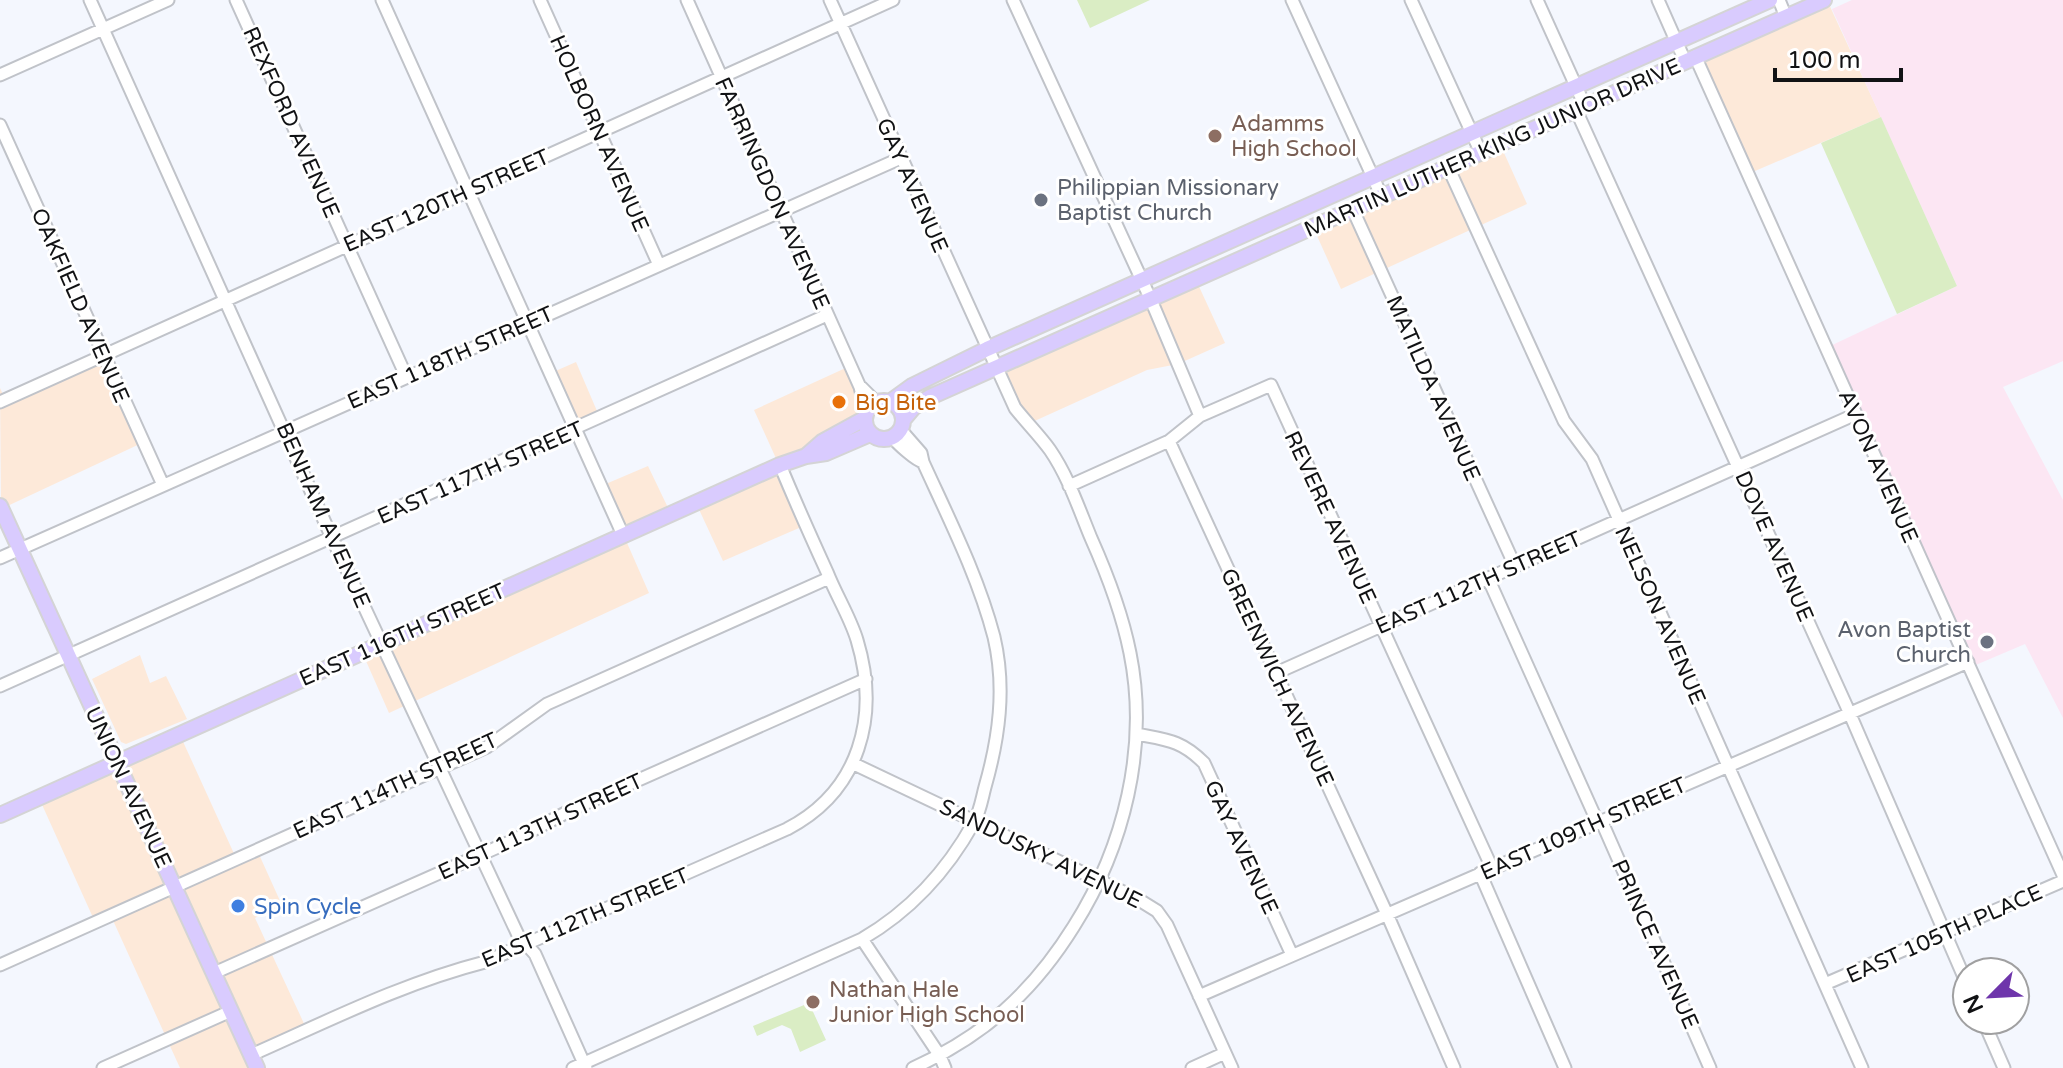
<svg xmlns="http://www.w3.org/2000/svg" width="2063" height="1068" font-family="'Varela Round',sans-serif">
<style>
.commercial{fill:#fde9d9}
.industrial{fill:#fce6f3}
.green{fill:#daedc4}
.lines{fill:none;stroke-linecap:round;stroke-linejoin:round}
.minor-casing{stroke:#c0c3c9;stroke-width:15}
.major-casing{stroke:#d4d4d5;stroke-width:18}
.minor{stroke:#fff;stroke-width:11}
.major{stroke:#d9cbfe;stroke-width:14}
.education-dot{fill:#8d6e63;stroke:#fff;stroke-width:3}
.worship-dot{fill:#6b7280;stroke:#fff;stroke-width:3}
.food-dot{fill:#e8710a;stroke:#fff;stroke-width:3}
.shop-dot{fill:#3f7fe0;stroke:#fff;stroke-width:3}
.labels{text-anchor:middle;stroke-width:6;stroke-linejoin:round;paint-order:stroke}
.street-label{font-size:22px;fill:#111214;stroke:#fff}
.education-label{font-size:22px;fill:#785e54;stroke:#fff;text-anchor:start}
.worship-label{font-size:22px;fill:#5b616d;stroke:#fff;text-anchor:start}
.food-label{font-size:22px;fill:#c56008;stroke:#fff;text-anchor:start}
.shop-label{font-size:22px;fill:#366cbe;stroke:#fff;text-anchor:start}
</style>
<rect width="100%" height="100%" fill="#f4f7fe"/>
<path class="commercial" d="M1827,0L1881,117L1748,174L1695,56Z
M1500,144L1527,204L1341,289L1313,227Z
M1196,280L1225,343L1178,364L1147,370L1028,424L997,369Z
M102,355L144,442L1,509L0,388L5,399Z
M576,362L600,418L576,430L551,373Z
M850,366L866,412L780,466L806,525L723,561L696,503L779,465L754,410Z
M648,466L671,514L624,536L649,593L389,713L362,652L623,536L601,486Z
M140,655L150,683L166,676L187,719L126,744L121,742L92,679Z
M180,735L236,858L257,850L281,903L255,918L307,1030L252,1055L257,1068H180L111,916L95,922L39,798Z"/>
<path class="industrial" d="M1852,0H2063V361L2003,387L2063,500V718L2025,644L1971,667L1826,348L1957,286L1832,9Z"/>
<path class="green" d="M1077,0H1150L1090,28Z
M1881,117L1957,286L1897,314L1821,143Z
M809,1003L826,1040L800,1052L791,1029L782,1025L757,1036L753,1026Z"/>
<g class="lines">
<defs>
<path id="minor" d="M90,0L332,538L518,935L535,954L586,1068
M236,0L406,376
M382,0L623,535
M540,0L659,265
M687,0L860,387L866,412
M830,0L1015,408C1026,422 1040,436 1050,450C1068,476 1079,509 1091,538C1108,576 1122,613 1130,653C1149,747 1124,847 1074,926C1033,992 984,1036 913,1068
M1013,0L1151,300L1200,416
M1292,0L1382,197
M1411,0L1481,153
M1537,0L1585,106
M1658,0L1685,61
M1779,0L1786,17
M1695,56L2063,875
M0,75L168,0
M1576,110L1846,705L1967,984
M0,125L163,485
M1448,167L1564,421L1592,459L1862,1068
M1353,210L1515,566
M861,387L876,402
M0,402L893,0
M892,437C898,444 915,460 923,462
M1169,441L1387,914L1454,1068
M1069,486L1169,441L1200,416L1271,385L1492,868
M0,558L901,158
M1488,578L1597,821
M1276,673L1856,414
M0,686L827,315
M1136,734C1167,740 1181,740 1204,763L1292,955
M854,764L1136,898L1157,911L1167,925L1232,1068
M1601,820L1710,1068
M1480,873L1565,1068
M862,939L940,1056L945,1068
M0,965L487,747L547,704L829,578
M214,973L516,839L573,809L866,679
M1825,984L2063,881
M1199,996L1968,662
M1983,1020L2004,1068
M251,1055C328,1021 403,983 485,962L787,829C860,791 880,716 857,640C850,617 836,595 827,572C811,537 795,501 780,465
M103,1068L231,1011
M573,1068L862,939C910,911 947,871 974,822C980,812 982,798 985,787C999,738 1006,688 994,637C978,576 949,519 923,462L921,453L900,429
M1192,1068L1225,1053"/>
<path id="major" d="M865 420a19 19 0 1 1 38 0a19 19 0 1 1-38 0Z
M890,402L912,386L987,349L1770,0
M903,420L914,407L930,397L1824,0
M806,456L822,442L864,419
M0,506L257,1068
M0,815L780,465L806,456L826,453L870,434"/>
</defs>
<use href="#minor" class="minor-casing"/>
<use href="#major" class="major-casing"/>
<use href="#minor" class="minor"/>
<use href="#major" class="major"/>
</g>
<g class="education-dot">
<circle cx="1215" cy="136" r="8"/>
<circle cx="813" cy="1002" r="8"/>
</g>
<g class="worship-dot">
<circle cx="1041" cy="200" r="8"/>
<circle cx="1987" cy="642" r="8"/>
</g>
<circle class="food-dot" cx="839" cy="402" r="8"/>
<circle class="shop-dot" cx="238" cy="906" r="8"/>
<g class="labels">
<g class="street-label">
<text transform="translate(292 122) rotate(66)" y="8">REXFORD AVENUE</text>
<text transform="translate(600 133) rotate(66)" y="8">HOLBORN AVENUE</text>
<text transform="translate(1492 147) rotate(-24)" y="8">MARTIN LUTHER KING JUNIOR DRIVE</text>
<text transform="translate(913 185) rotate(66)" y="8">GAY AVENUE</text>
<text transform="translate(773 193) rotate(66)" y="8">FARRINGDON AVENUE</text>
<text transform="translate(446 200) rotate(-24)" y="8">EAST 120TH STREET</text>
<text transform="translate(81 305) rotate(66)" y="8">OAKFIELD AVENUE</text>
<text transform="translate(450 357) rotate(-24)" y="8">EAST 118TH STREET</text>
<text transform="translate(1434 388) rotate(66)" y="8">MATILDA AVENUE</text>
<text transform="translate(1879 466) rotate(66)" y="8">AVON AVENUE</text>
<text transform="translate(480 472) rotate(-24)" y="8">EAST 117TH STREET</text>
<text transform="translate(324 515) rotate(66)" y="8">BENHAM AVENUE</text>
<text transform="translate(1331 517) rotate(65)" y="8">REVERE AVENUE</text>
<text transform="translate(1775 546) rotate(66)" y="8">DOVE AVENUE</text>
<text transform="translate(1478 582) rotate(-24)" y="8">EAST 112TH STREET</text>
<text transform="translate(1661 615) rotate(66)" y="8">NELSON AVENUE</text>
<text transform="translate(402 634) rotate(-24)" y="8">EAST 116TH STREET</text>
<text transform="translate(1278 677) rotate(65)" y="8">GREENWICH AVENUE</text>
<text transform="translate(395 785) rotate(-25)" y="8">EAST 114TH STREET</text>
<text transform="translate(129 787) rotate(65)" y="8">UNION AVENUE</text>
<text transform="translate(540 826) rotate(-25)" y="8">EAST 113TH STREET</text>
<text transform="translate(1583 828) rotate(-24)" y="8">EAST 109TH STREET</text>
<text transform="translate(1242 847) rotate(65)" y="8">GAY AVENUE</text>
<text transform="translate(1041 853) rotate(26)" y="8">SANDUSKY AVENUE</text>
<text transform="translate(585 917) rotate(-23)" y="8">EAST 112TH STREET</text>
<text transform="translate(1944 933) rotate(-24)" y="8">EAST 105TH PLACE</text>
<text transform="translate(1656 944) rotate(66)" y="8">PRINCE AVENUE</text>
</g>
<g class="education-label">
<text x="1231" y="131">Adamms<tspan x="1231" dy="25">High School</tspan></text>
<text x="829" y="997">Nathan Hale<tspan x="829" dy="25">Junior High School</tspan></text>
</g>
<g class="worship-label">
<text x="1057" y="195">Philippian Missionary<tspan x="1057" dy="25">Baptist Church</tspan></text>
<text x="1971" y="637" text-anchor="end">Avon Baptist<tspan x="1971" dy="25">Church</tspan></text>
</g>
<g class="food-label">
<text x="855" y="410">Big Bite</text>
</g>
<g class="shop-label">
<text x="254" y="914">Spin Cycle</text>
</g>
</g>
<g transform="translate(1991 996) rotate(246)"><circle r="38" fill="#ffffff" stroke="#a0a0a1" stroke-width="2"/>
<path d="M0-6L14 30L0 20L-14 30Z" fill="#6e35ab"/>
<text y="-12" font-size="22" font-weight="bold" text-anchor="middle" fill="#111214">N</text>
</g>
<path d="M1775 68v12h126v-12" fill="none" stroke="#111214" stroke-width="4"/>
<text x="1787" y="68" font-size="24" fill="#111214" stroke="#ffffff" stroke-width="6" paint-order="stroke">100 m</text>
</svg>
